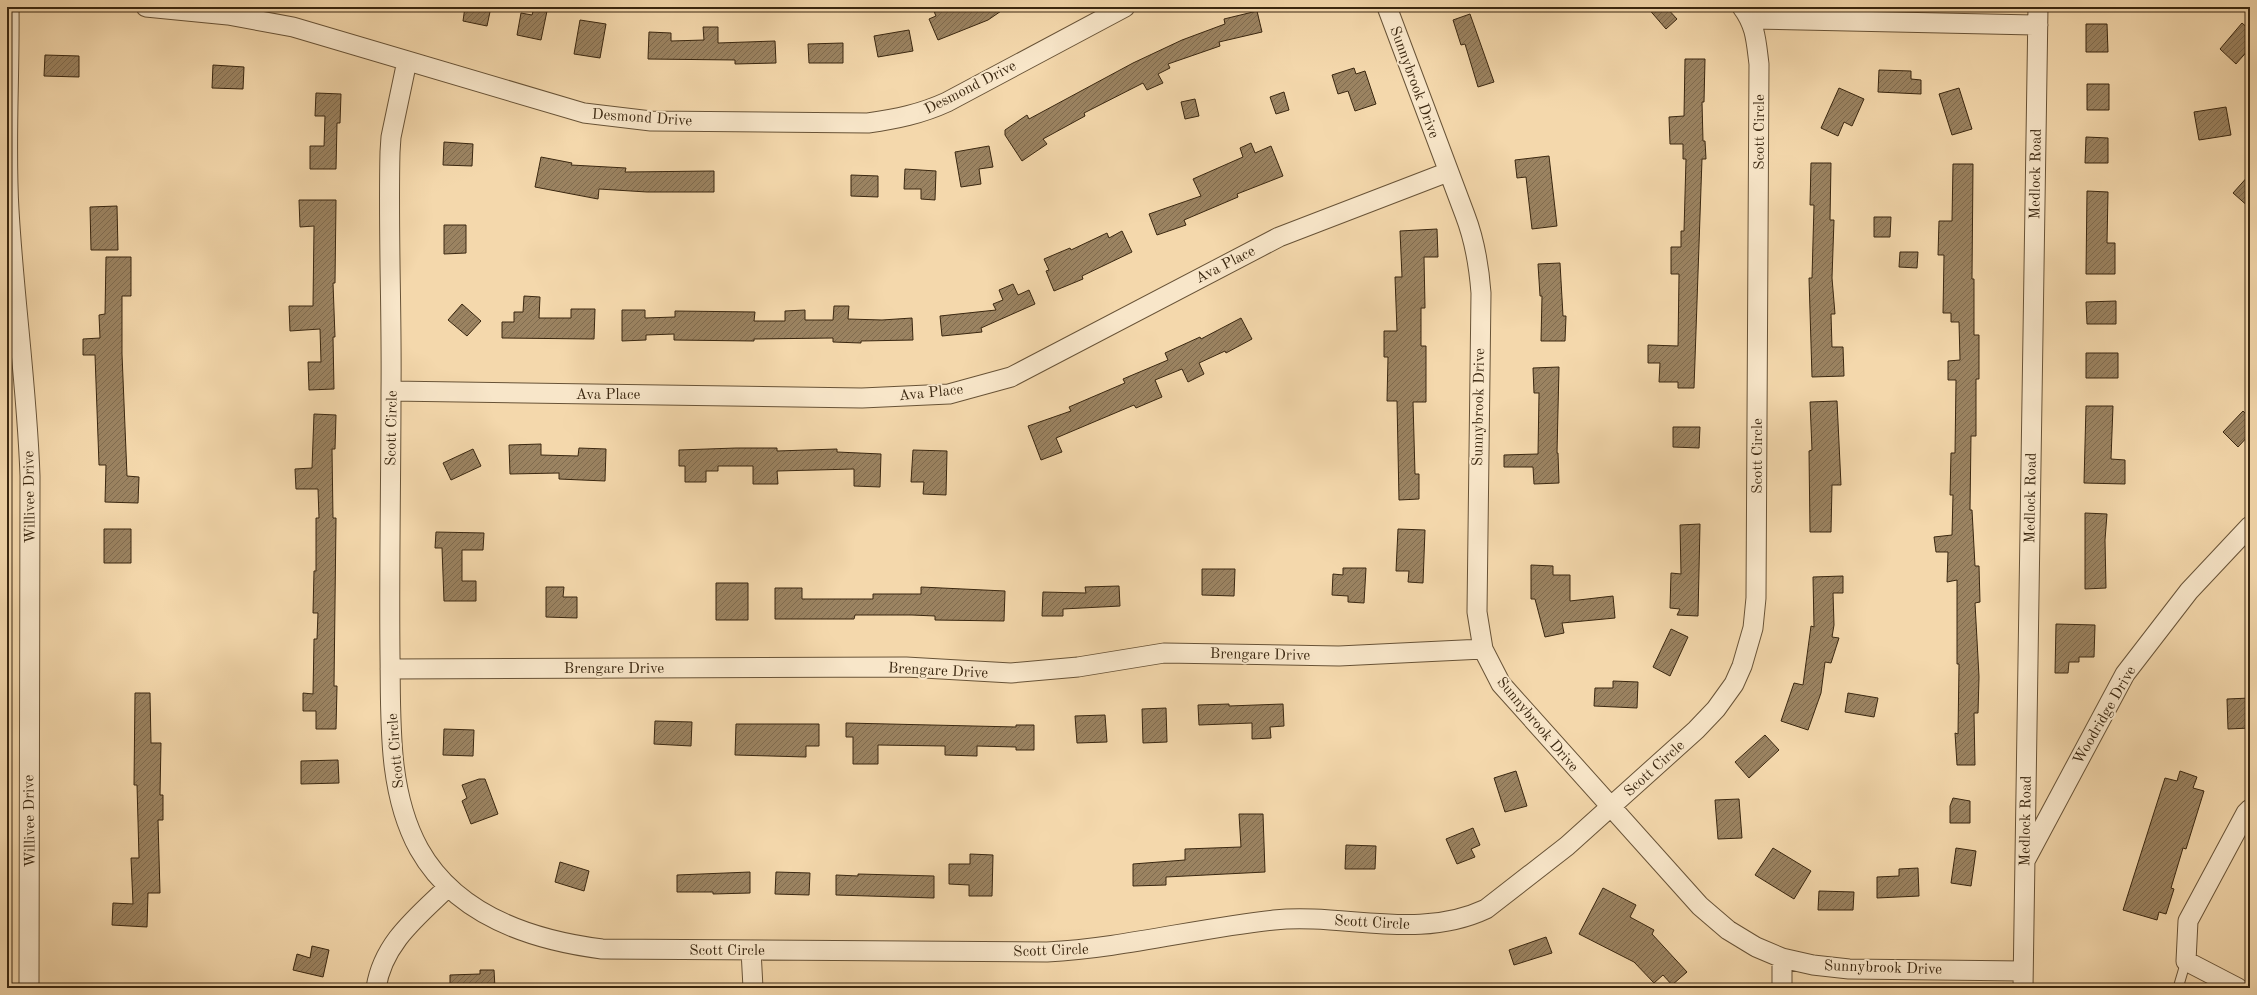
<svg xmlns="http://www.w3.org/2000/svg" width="2257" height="995" font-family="'Old Standard TT',serif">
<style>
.building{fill:url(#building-hatch);stroke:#3a2710}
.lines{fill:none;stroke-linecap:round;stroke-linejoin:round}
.service-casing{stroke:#685337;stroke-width:11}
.minor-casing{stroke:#685337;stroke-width:21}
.service{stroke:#f8e6c9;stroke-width:9}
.minor{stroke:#f8e6c9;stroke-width:19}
.labels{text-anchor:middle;stroke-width:4;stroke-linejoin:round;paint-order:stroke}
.street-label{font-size:15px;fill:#3a2710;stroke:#f8e6c9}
</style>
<defs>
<pattern id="building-hatch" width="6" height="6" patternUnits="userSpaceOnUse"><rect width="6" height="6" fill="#9b8361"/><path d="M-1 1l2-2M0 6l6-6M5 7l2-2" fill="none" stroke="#7f6b4f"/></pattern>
</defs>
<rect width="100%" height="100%" fill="#f4d8ac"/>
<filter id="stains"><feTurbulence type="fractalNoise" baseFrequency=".005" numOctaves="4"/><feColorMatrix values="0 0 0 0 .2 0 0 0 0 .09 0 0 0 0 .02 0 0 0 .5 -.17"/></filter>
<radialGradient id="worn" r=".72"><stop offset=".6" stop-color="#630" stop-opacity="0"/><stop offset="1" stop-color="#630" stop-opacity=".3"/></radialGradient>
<path class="building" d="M465,7H491L487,26L463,21Z
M932,7H1007L988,20L938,40L929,19L936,16Z
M1647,7H1666L1677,19L1666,29Z
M534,8L547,11L541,40L517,35L521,13L532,15Z
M1257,11L1262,32L1219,42L1220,46L1168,64L1170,68L1158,74L1163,83L1147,90L1143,83L1084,113L1085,116L1043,139L1047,144L1022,161L1005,135V130L1027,115L1029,119L1133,63L1182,40L1225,24L1224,19Z
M1470,14L1494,82L1478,87L1465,44L1461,45L1453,20Z
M580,20L606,24L600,58L574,54Z
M2242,23L2250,30V48L2236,64L2220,49Z
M2086,24H2107L2108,52H2086Z
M703,27H718V43L775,41L776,63L735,64V60L648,59L649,32L671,33V41L704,40Z
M909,30L913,51L878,57L874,36Z
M843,43V63H809L808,44Z
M45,55L79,56V77L44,76Z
M1685,59H1705L1704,102H1702L1703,141H1705L1706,159H1702L1694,388H1678V382H1659L1660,363H1648V345L1678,346L1679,274H1671V247H1681V231H1684L1686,159H1683V144H1670L1669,117L1684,116Z
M213,65L244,67L243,89L212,88Z
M1354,68L1356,74L1365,71L1376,104L1355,111L1348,91L1338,94L1332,75Z
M1879,70L1911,71V79L1921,80V94L1878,92Z
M2087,84H2109V110H2087Z
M1839,88L1864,99L1852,126L1844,122L1838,136L1821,128Z
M1959,88L1972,129L1952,135L1939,94Z
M1284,92L1289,110L1276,114L1270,97Z
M316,93L341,94L340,123H337L336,169H310V146H324L325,116H315Z
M1195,99L1199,116L1185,119L1181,102Z
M2226,107L2231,135L2199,140L2194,112Z
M2086,137L2108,138V163H2085Z
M444,142L473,144L472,166L443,165Z
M1251,143L1255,153L1271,146L1283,176L1237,194L1238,197L1184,220L1186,225L1157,235L1149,214L1201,196L1193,179L1243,157L1240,148Z
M989,146L993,167L979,169L981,184L961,187L955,152Z
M1549,156L1557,226L1532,229L1526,177L1517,178L1515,160Z
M541,157L572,163L571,165L626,168L625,172L714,171V192H647L599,189L598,199L535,187Z
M1811,163H1831L1830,220H1834L1832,278L1835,314H1831L1832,347H1843L1844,376L1812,377L1809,278H1812L1814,205H1810Z
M1953,164H1973L1972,279H1974V335H1979V379H1976V436H1971L1970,510H1972L1975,566H1979L1980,602L1975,603L1979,677L1978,713H1974L1975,765H1957L1955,733L1958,734L1959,664H1957V580L1947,582L1948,552H1936L1934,537L1952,535L1953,495H1950L1951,453H1955L1956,380H1948V361L1960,360L1959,322H1951V313H1943L1944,255H1938L1939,221H1952Z
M905,169L936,171L935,200L921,199V189H904Z
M2250,174V208L2233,193Z
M851,175L878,176V197L851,196Z
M2087,191L2108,192L2107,243H2115V274H2086Z
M299,200H336L335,283H333L335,337H333L334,389L309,390L308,362H321L320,329L290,331L289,306H313L314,226L300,227Z
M117,206L118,250H91L90,207Z
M1874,217H1891L1890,237H1874Z
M444,225H466V253L444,254Z
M1437,229L1438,257H1424L1425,308H1421V346H1426V402H1413L1415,474H1419V499L1399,500L1397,401H1387L1388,357H1384V331H1397L1395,277H1402L1400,231Z
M1122,231L1132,252L1082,276L1083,279L1054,291L1046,271L1049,270L1044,259L1070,248L1071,250L1107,233L1109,238Z
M1900,252H1918L1917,268L1899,267Z
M106,257H131V296H122V354L127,476L139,477L138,503L105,502L106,465H99L95,355H83V339L100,338L99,315L105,314Z
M1560,263L1563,316H1566L1565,341H1541L1542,296H1540L1538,264Z
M1013,284L1018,295L1029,290L1035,304L981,328L982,332L942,336L940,316L996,310L993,304L1003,300L999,290Z
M524,296L540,297L539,318H571V309H595L594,339L502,338V322H514V312H523Z
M2116,301V324H2087L2086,302Z
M462,304L481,321L467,336L448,320Z
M834,306H849L848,319L882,320L912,318L913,340L861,341V343L833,342V338L754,339V341L674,340V334L646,335V340L622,341V310H645V318L675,317V311L755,312L754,321H785V311L805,310V320H833Z
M1241,318L1252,339L1226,353L1225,351L1199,363L1204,374L1188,382L1182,369L1155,380L1162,397L1136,408L1134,405L1056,438L1062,452L1041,460L1028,426L1071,411L1069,407L1125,383L1123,379L1168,360L1165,353L1200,337L1201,339Z
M2086,353H2118V378H2086Z
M1559,367L1557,453H1558L1559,483L1534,484L1533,467H1504V455L1538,454L1539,393H1534L1533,368Z
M1837,401L1841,485H1832L1831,532H1810L1809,451L1812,450L1810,402Z
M2086,406H2113L2111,459L2125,460V484L2084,483Z
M2243,411L2250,418V434L2238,447L2223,432Z
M314,414L336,415L335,449H332L333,518H336L334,686H337L336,729H316V711H303V693L313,694L314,639H317L318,613H313L314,571H316V518H319L318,489H296L295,469L312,468Z
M1673,427H1700L1699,448L1673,447Z
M541,444V455L578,456L579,448L606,449L605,481L559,479V473L510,474L509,445Z
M736,448H777V451L837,449V452L881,454L880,487L854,486V469L777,471L778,484H753V466H718V471H706V482H685V466H679V450Z
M473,449L481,466L451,480L443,463Z
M913,450L947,451L946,495L923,494L924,482H911Z
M2085,513L2107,514L2105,540L2106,588L2085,589Z
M1700,524L1698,616L1677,615L1680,609L1670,608L1671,573L1681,574L1680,525Z
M104,529H131V563H104Z
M1398,529L1425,530L1423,583L1408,582L1409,571H1396Z
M436,532L484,533L483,550H462V581H476V601H444L442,548H435Z
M1531,565L1553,566V575H1570V601L1613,596L1615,618L1562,623L1564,633L1545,637L1535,599H1531Z
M1343,568H1366L1364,603L1348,602V596L1332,595L1333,574L1343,575Z
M1202,569H1235L1234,596L1202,595Z
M1843,576V593H1833L1834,625L1832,637L1839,638L1831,663L1825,662L1821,693L1808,730L1781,721L1794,683L1803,685L1811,626L1814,627L1813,577Z
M716,583H748V620H716Z
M1119,586L1120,606L1063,609V616H1042L1043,592L1086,593L1085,587Z
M546,587H564L563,597H577V618L546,617Z
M921,587L1005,591L1004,621L935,620V616L912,615H855L854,619H775V588H802V599H873V594H921Z
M2056,624L2095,625L2094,657H2079V662H2069L2068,673H2055Z
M1671,629L1688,637L1670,676L1653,667Z
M1613,681L1638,682L1637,708L1594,706L1595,688H1613Z
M135,693H150L151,743H161L160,795H163V820H158L160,893H148L147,927L112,925L113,903L133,904L131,858H139L137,785H134Z
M1848,693L1878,698L1874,717L1845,712Z
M2250,698V728L2228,729L2227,699Z
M1229,704V706L1283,704L1284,726L1270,727L1271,738L1252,739V723L1199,725L1198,705Z
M1166,708L1167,742L1143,743L1142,709Z
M1105,715L1107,742L1077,743L1075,716Z
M655,721L692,722L691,746L654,744Z
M846,723L1016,727V725H1034V750H1016V747L977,746V756L945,755V746L878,745V764H853V737H846Z
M736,724H819V746H806V757L735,755Z
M444,729L474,730L473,756L443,755Z
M1765,735L1779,750L1749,778L1735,762Z
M338,760L339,783L301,784V761Z
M1516,771L1527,806L1505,812L1494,778Z
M2180,771L2197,777L2193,788L2204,791L2186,849L2183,848L2171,888L2174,889L2166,914L2159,912L2157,920L2123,910L2165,778L2177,781Z
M479,779H485L498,814L471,824L462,801L467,798L462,785Z
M1953,798L1970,801V823H1950V806Z
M1739,799L1742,838L1718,839L1715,800Z
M1239,814H1263L1265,872L1166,877V885L1133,886V864L1185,860V849L1241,847Z
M1473,828L1480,845L1471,849L1475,857L1457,864L1446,839Z
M1346,845L1376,846L1375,869H1345Z
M1773,848L1811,871L1794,899L1755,875Z
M1956,848L1976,851L1971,886L1951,883Z
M970,854L993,855L992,896H969V885L949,884V864H970Z
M560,862L589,871L584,891L555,882Z
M1918,868L1919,896L1877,898V877L1899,876V869Z
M750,872V893L713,894V892H677V875Z
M776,872L810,873L809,895L775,894Z
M858,874L934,876V898L836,895V875L858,876Z
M1603,888L1636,905L1630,917L1654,930L1652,934L1687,972L1672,985L1663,975L1654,983L1634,962L1579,934Z
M1819,891L1854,892L1853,910H1818Z
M1546,937L1552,953L1514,965L1509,950Z
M312,946L329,950L323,977L293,970L297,954L310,958Z
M480,970H494L495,988H450V975L480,974Z"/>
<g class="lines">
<defs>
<path id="service" d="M2178,988L2186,961"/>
<path id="minor" d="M9,7C10,75 5,143 9,210C14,299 27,387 30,476L29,988
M146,7L228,15L293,27L584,113L651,121L868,123C896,119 921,114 947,102L1125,7
M1387,7L1465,215C1475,241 1479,266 1481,293L1477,612L1483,649L1501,684L1700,906L1728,930L1756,947L1782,958L1813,965L1849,969L2023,971
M1751,19L2038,25
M407,61L391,137L390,152C388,232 392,312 391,392C391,480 389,567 390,655C391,719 387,791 419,849C456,915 531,940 602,949L1047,952C1123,948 1198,928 1274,920C1345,913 1418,941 1486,909L1567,846L1696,730L1716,709L1734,684L1742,666L1753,628L1756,598L1759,64C1756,41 1756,26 1742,7
M391,391L862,398L949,394L1011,377L1279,237L1448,172
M390,669L906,667L1011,673L1078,667L1164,653L1339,656L1483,649
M2026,859L2125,674L2189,591L2250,526
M751,950L753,988
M1782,958V988
M376,988C383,943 417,917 448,887
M2023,988L2038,7
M2238,988L2186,961L2188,921L2246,813L2250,809"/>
</defs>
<use href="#service" class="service-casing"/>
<use href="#minor" class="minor-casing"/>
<use href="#service" class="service"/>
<use href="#minor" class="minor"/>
</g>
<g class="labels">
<g class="street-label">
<text transform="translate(1415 82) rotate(70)" y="5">Sunnybrook Drive</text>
<text transform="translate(970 87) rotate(-27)" y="5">Desmond Drive</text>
<text transform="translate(642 117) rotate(4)" y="5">Desmond Drive</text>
<text transform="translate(1759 132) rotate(-90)" y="5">Scott Circle</text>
<text transform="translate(2035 174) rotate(-89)" y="5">Medlock Road</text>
<text transform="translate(1225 264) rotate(-27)" y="5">Ava Place</text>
<text transform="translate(931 392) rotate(-6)" y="5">Ava Place</text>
<text x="608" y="399">Ava Place</text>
<text transform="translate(1478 407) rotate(-89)" y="5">Sunnybrook Drive</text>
<text transform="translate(391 428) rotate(-89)" y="5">Scott Circle</text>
<text transform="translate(1757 456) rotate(-90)" y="5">Scott Circle</text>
<text transform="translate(29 497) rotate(-91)" y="5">Willivee Drive</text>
<text transform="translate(2030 498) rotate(-89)" y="5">Medlock Road</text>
<text transform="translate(1260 654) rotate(1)" y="5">Brengare Drive</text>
<text x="614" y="673">Brengare Drive</text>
<text transform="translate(938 670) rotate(3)" y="5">Brengare Drive</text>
<text transform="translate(2104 715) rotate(-60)" y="5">Woodridge Drive</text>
<text transform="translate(1538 724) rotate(50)" y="5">Sunnybrook Drive</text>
<text transform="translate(395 751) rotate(-95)" y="5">Scott Circle</text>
<text transform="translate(1654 768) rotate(-42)" y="5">Scott Circle</text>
<text transform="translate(29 821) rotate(-91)" y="5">Willivee Drive</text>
<text transform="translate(2025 821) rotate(-89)" y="5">Medlock Road</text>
<text transform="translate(1372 922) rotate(3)" y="5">Scott Circle</text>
<text x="727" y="955">Scott Circle</text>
<text transform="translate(1051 950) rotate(-2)" y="5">Scott Circle</text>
<text transform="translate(1883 967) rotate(2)" y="5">Sunnybrook Drive</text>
</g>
</g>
<rect width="2257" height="995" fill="none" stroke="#f4d8ac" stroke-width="24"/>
<rect x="8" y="8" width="2241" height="979" fill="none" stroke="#3a2710" stroke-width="2"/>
<rect x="12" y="12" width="2233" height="971" fill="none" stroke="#3a2710"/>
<rect width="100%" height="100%" filter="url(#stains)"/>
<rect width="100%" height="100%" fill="url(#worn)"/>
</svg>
